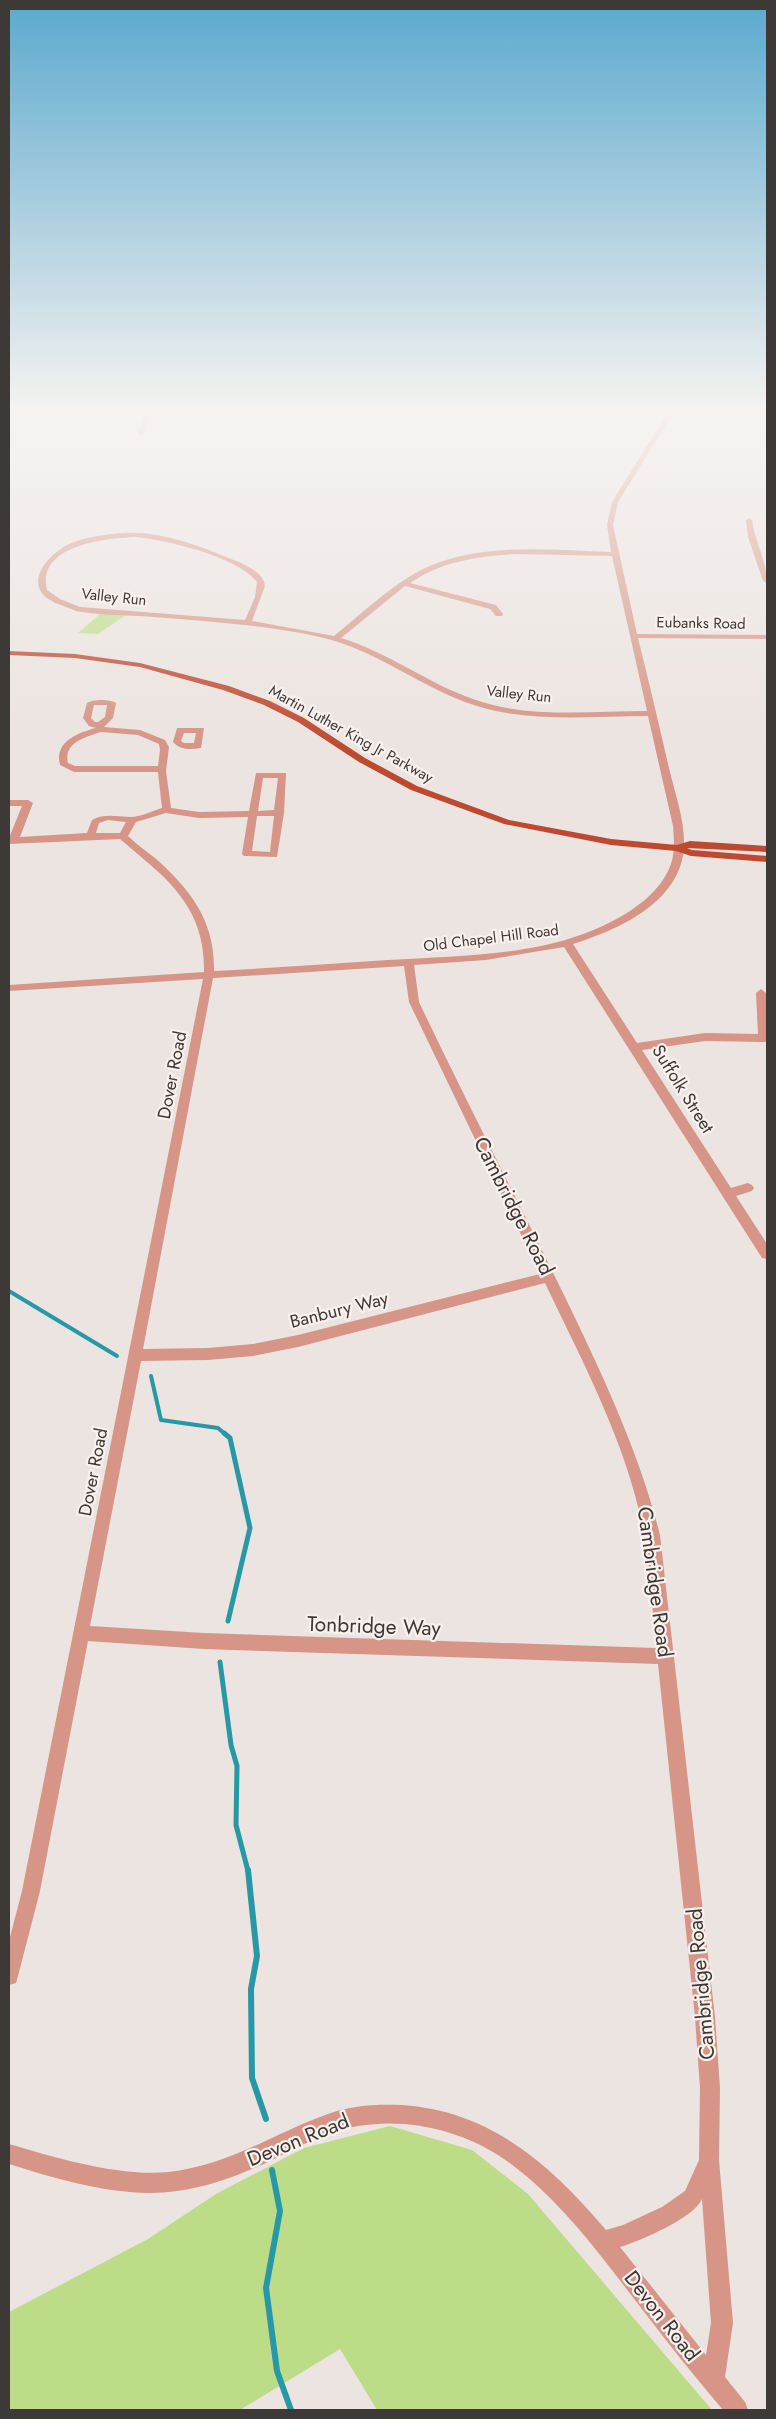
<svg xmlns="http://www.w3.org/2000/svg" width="776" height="2419" font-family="Jost,sans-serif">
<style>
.green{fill:#bddc87}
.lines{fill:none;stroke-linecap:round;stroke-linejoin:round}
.stream-far2{stroke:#2798a6;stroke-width:4}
.stream-far1{stroke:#2798a6;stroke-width:5}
.stream{stroke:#2798a6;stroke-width:6}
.minor{fill:#d69586;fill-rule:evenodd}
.major{fill:#bd4930;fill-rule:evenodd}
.labels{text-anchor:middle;stroke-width:4.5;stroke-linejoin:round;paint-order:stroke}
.far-street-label{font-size:15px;fill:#3c3937;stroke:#f9f1ed}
.street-label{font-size:18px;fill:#3c3937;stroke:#f9f1ed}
.near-street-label{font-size:21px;fill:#3c3937;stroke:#f9f1ed}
</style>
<rect width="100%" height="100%" fill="#ebe4e0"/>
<path class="green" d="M101,613L126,615L98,634L78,633Z
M390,2126L472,2150L528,2194L712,2410H377L340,2349L240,2410H9V2312L148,2239L216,2194L304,2148Z"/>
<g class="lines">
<path class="stream-far2" d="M9,1291L117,1356
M151,1376L161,1420L218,1428L225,1434"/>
<path class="stream-far1" d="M224,1433L230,1438L250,1528L228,1621
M220,1662L231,1745L237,1766L236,1825L248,1871"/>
<path class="stream" d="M248,1870L257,1956L251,1989L252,2078L266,2119
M272,2170L280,2211L266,2288L277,2371L291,2410"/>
<path class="minor" d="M146,409H152L144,433L141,435L138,433Z
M670,409H676L618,502L613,525L637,634L767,635V639L638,638C649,682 659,725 669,768C675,794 685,820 684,847C681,902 618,930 573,944L637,1043L705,1033L758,1034L756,993L761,989L766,993L767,1042L705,1041L642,1050L731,1188L748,1183L752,1185L754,1188L752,1191L736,1196L767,1244V1259L762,1258L564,947L486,960L414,965L419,1002C466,1101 517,1199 565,1297C602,1374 639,1451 660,1535L715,2017L720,2088L719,2160L733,2323L725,2377L745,2402L748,2410H723C696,2378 670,2346 645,2313C603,2259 561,2199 504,2159C454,2125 386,2113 328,2134C308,2141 289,2152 270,2161C240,2175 209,2187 177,2191C123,2199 60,2180 9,2164V2144C56,2158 120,2177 169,2172C230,2165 272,2134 328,2114C352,2105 377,2104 402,2105C491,2111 551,2165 606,2230L623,2225L662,2207L685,2191L699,2160L700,2088L695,2017L658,1664L204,1649L88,1641L40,1891L18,1976L16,1983L9,1985V1941L22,1891L203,979L9,991V985L204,972C205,923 184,893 147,862C138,854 129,847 120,839L9,844V838L22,806H9V800H28L33,803L20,837L87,833L92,820C106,813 116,817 131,817C140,817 152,811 162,808L158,772H74L60,765C54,742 77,733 96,728L89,726L83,718L87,703C93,699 110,699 116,703L113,718L104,727L140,730L165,740L169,747L166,771L171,808L199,812L249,811L256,773H286L284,813L277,857L244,856L242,854L248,817L199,818L166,813L136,822L128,836C136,844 146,851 155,858C191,890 215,921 214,971C272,968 330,964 388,960C469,955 559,957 630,911C648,899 664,884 671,864C675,852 674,838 673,826L648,716C588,716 523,724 465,702C415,683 373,649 320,637C261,624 200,621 140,616C119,615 97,615 76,611C65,606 46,602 40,590C31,571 56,550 71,543C87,537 106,534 123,533C161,531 197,545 231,559C242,563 264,572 265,586L252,621L334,636C361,614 388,588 419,571C477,541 548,550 611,552L607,525L612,502ZM136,537C166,540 239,557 257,582L255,597L245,620L80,607L60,599L47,590C36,545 107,538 136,537ZM517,554L612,556L647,711C590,711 528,719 473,699C427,683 388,652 341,638L405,586L490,609L496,616H502L503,614L496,605L410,583C442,561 479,556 517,554ZM94,705H107L105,717L98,722H95L91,718ZM101,732L138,735L159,744L160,750L158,766H75L68,763C63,743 85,737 101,732ZM263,778H278L274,810L258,811ZM257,816H274L270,852L252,851ZM108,820L126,822L120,833H96L99,823ZM404,966L409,1002L540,1274L298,1335L253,1344L208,1348L143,1349L213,978ZM545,1283C583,1363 628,1446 644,1534C651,1571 652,1610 656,1648L204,1633L90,1626L141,1361L208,1360L253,1356L298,1347ZM702,2199L711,2323L706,2355L620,2247C640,2241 694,2218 702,2199Z
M749,518L752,520C755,542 767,561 767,583L763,581L748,537L746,520Z
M177,728H204L201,748C190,750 180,750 173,742ZM184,733H196L194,743H184L181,741Z"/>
<path class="major" d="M9,651L75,654L140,663L229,686L270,701L304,718L365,758L417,786L509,820L611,839L677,845L690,841L767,846V852L687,848L692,850L767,856V862L691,856L676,851L611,845L504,824L411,790L359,762L298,722L264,705L223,690L140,667L75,658L9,655Z"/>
</g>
<linearGradient id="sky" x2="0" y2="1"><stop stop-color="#5ba9ce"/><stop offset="0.55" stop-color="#f6f3f1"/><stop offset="1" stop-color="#f6f3f1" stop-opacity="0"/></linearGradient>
<rect width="776" height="747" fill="url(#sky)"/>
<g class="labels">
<g class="far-street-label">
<text transform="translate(114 597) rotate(6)" y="5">Valley Run</text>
<text transform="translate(701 623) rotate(1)" y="5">Eubanks Road</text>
<text transform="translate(519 694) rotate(6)" y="5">Valley Run</text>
<text transform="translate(351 734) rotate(29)" y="5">Martin Luther King Jr Parkway</text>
<text transform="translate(491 938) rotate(-7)" y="5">Old Chapel Hill Road</text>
</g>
<g class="street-label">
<text transform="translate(172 1075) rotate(-79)" y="6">Dover Road</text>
<text transform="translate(683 1089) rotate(58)" y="6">Suffolk Street</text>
<text transform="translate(339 1310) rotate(-14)" y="6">Banbury Way</text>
<text transform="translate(93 1472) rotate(-79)" y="6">Dover Road</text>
</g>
<g class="near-street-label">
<text transform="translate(514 1206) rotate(63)" y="7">Cambridge Road</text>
<text transform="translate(655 1582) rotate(82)" y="7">Cambridge Road</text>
<text transform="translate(374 1626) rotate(2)" y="7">Tonbridge Way</text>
<text transform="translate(701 1984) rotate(-95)" y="7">Cambridge Road</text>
<text transform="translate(298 2140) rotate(-22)" y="7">Devon Road</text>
<text transform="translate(662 2316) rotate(52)" y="7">Devon Road</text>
</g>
</g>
<rect width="776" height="2419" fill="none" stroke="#3c3937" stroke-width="20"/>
</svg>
